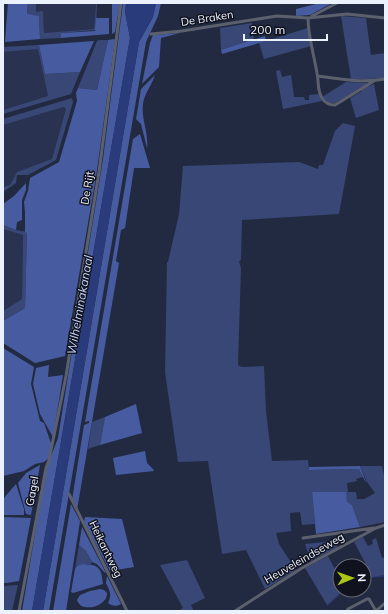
<svg xmlns="http://www.w3.org/2000/svg" width="388" height="614" font-family="Mulish,sans-serif">
<style>
.built{fill:#293351}
.green{fill:#384775}
.forest{fill:#475ca0}
.water{fill:#2a3b7c}
.lines{fill:none;stroke-linecap:round;stroke-linejoin:round}
.stream{stroke:#2a3b7c;stroke-width:1}
.minor{stroke:#5b606c;stroke-width:3}
.labels{text-anchor:middle;stroke-width:3;stroke-linejoin:round;paint-order:stroke}
.street-label{font-size:11px;fill:#ecf1fe;stroke:#10131e}
.water-label{font-size:12px;font-style:italic;fill:#c5d3fb;stroke:#10131e}
</style>
<rect width="100%" height="100%" fill="#222a42"/>
<path class="built" d="M36,3H96L94,29L44,33L43,12H36Z
M38,49L48,96L3,110V52Z
M65,107L66,109L52,159L17,172L10,185L3,187V125Z
M3,229L23,235L22,299L3,311Z"/>
<path class="green" d="M28,3H36V12L43,11L44,33L94,29L96,3H97L96,30L61,33V38L40,39L39,16L27,15Z
M341,16L366,18L371,55L385,53V78L366,79H351Z
M252,23L254,40L221,50L220,28Z
M308,28L311,46L264,59L259,43Z
M99,40H108L97,90L78,88L97,41Z
M39,45L45,74L80,72L71,94L3,114V110L48,96L38,49L3,52V47Z
M280,70L282,77L291,75L294,97H304L305,100H309V95L319,94L322,101L283,109L276,71Z
M346,82L369,83L335,103H329L322,97Z
M374,84L379,110L356,118L350,98L362,91V89Z
M72,98L73,102L56,160L28,175H17L16,183L3,192V187L10,185L17,172L52,159L66,109L64,107L3,125V119Z
M343,123L355,126L339,214L242,220L241,259L239,262L241,268L238,364L239,366L243,367L264,366L266,411L272,461L308,460L309,470L359,469L363,477L356,479L357,481L347,483L348,492H356L357,499H364L375,493L367,482L360,466H382L385,480V522L360,527L352,505L312,492L315,524L302,525L300,512L290,513L291,531L276,533L279,544L296,570L265,589L246,550L222,554L208,461L178,462L165,372L167,262H168L179,214L183,166L299,162L318,169L319,165H323L335,131Z
M3,225L16,230L27,232L25,308L3,321V311L22,299L23,235L3,229Z
M105,417L100,445L88,449L92,422Z
M363,537L368,546L373,544L372,540L376,538L382,558L385,557V575L369,578L367,566L354,542Z
M335,541L338,547L311,561L305,544Z
M79,545L86,551L92,562L91,564H85L75,569Z
M328,556L340,579V590H344L327,605L305,568Z
M187,560L205,598L191,605L194,611H178L183,608L160,565Z
M18,585L12,611H3V586Z"/>
<path class="forest" d="M8,3H28L27,14L39,16L40,39L5,42Z
M112,3H120L115,32L112,34Z
M123,3H126L125,12L130,38L32,611H22L46,469L58,438L103,159Z
M156,3H161L158,16L146,42L49,611H43L139,42L153,17Z
M320,3H332L310,15L296,16V9Z
M96,18H109V34L61,38V33L95,31Z
M180,33L161,38L159,67L142,84L150,43L153,35Z
M265,36L266,41L222,54L221,50Z
M114,39L115,40L96,177L65,356L35,363L3,343V321L25,308L27,233L25,232V212L24,202L28,191L30,178L59,162L77,101L76,93L78,88L97,90L108,40Z
M94,41L80,72L45,74L39,45Z
M155,75C152,85 144,94 143,104C141,119 149,134 147,148L141,124L136,119L141,89Z
M140,134L150,168H134L125,228L121,230L116,261L119,263L77,510L72,500L84,425L89,423V421L85,422L133,139Z
M26,183V190L22,200V220L17,222L16,230L3,225V204L14,196Z
M3,348L34,367L31,384L40,421L44,423L52,446L49,458L44,462L35,464L24,471L3,476Z
M49,365L48,377L63,375L53,437L40,414L33,384L36,368Z
M136,404L142,433L100,445L105,417Z
M145,451L147,463L153,469L154,471L116,475L113,458Z
M40,465L31,515L26,514L18,483L26,473Z
M360,466L366,482L365,481L359,469L309,470V467Z
M16,484L24,509V515H3V499Z
M312,492H346L347,502L352,505L360,527L316,534Z
M71,504L80,521L66,611H53Z
M3,517L31,518L19,581L7,583H3Z
M85,517L122,519L134,567L110,571L84,522Z
M82,527L106,573L104,572L97,564L92,562L86,551L79,545Z
M85,564C87,565 90,564 92,565C102,567 102,576 103,584L73,593L71,592L75,569L79,565Z
M107,576L121,604C116,607 112,606 108,603C112,595 110,591 106,583Z
M100,589L104,590L107,593C108,606 81,614 77,600L80,595L90,591Z"/>
<path class="water" d="M126,3H156L153,17L139,42L43,611H32L130,38L125,12Z"/>
<g class="lines">
<path class="stream" d="M364,581L372,577L385,576
M327,606L344,590
M321,611L323,610"/>
<path class="minor" d="M312,16L337,3
M308,18C308,36 314,55 317,73C319,82 317,90 322,98C325,103 329,105 335,105L374,81
M151,34L182,31L277,16L308,18L347,14L385,18
M318,76C340,79 362,83 385,79
M69,494L127,611
M303,538L374,528
M19,611L46,468L49,460L66,376L99,172L121,3
M235,611L302,568L376,528L385,525
M347,611L348,609L367,599H369L376,611
M376,611L385,603"/>
</g>
<g class="labels">
<g class="street-label">
<text transform="translate(207 18) rotate(-9)" y="4">De Braken</text>
<text transform="translate(87 188) rotate(-81)" y="4">De Rijt</text>
<text transform="translate(32 491) rotate(-80)" y="4">Gagel</text>
<text transform="translate(106 549) rotate(64)" y="4">Heikantweg</text>
<text transform="translate(304 558) rotate(-30)" y="4">Heuveleindseweg</text>
</g>
<g class="water-label">
<text transform="translate(80 305) rotate(-80)" y="4">Wilhelminakanaal</text>
</g>
</g>
<rect width="388" height="614" fill="none" stroke="#ecf1fe" stroke-width="8"/>
<g transform="translate(352 578) rotate(88)"><circle r="19" fill="#10131e" stroke="#686c78"/>
<path d="M0-3L7 15L0 10L-7 15Z" fill="#abc615"/>
<text y="-6" font-size="11" font-weight="bold" text-anchor="middle" fill="#ecf1fe">N</text>
</g>
<path d="M244 34v6h83v-6" fill="none" stroke="#ecf1fe" stroke-width="2"/>
<text x="250" y="34" font-size="12" fill="#ecf1fe" stroke="#10131e" stroke-width="3" paint-order="stroke">200 m</text>
</svg>
